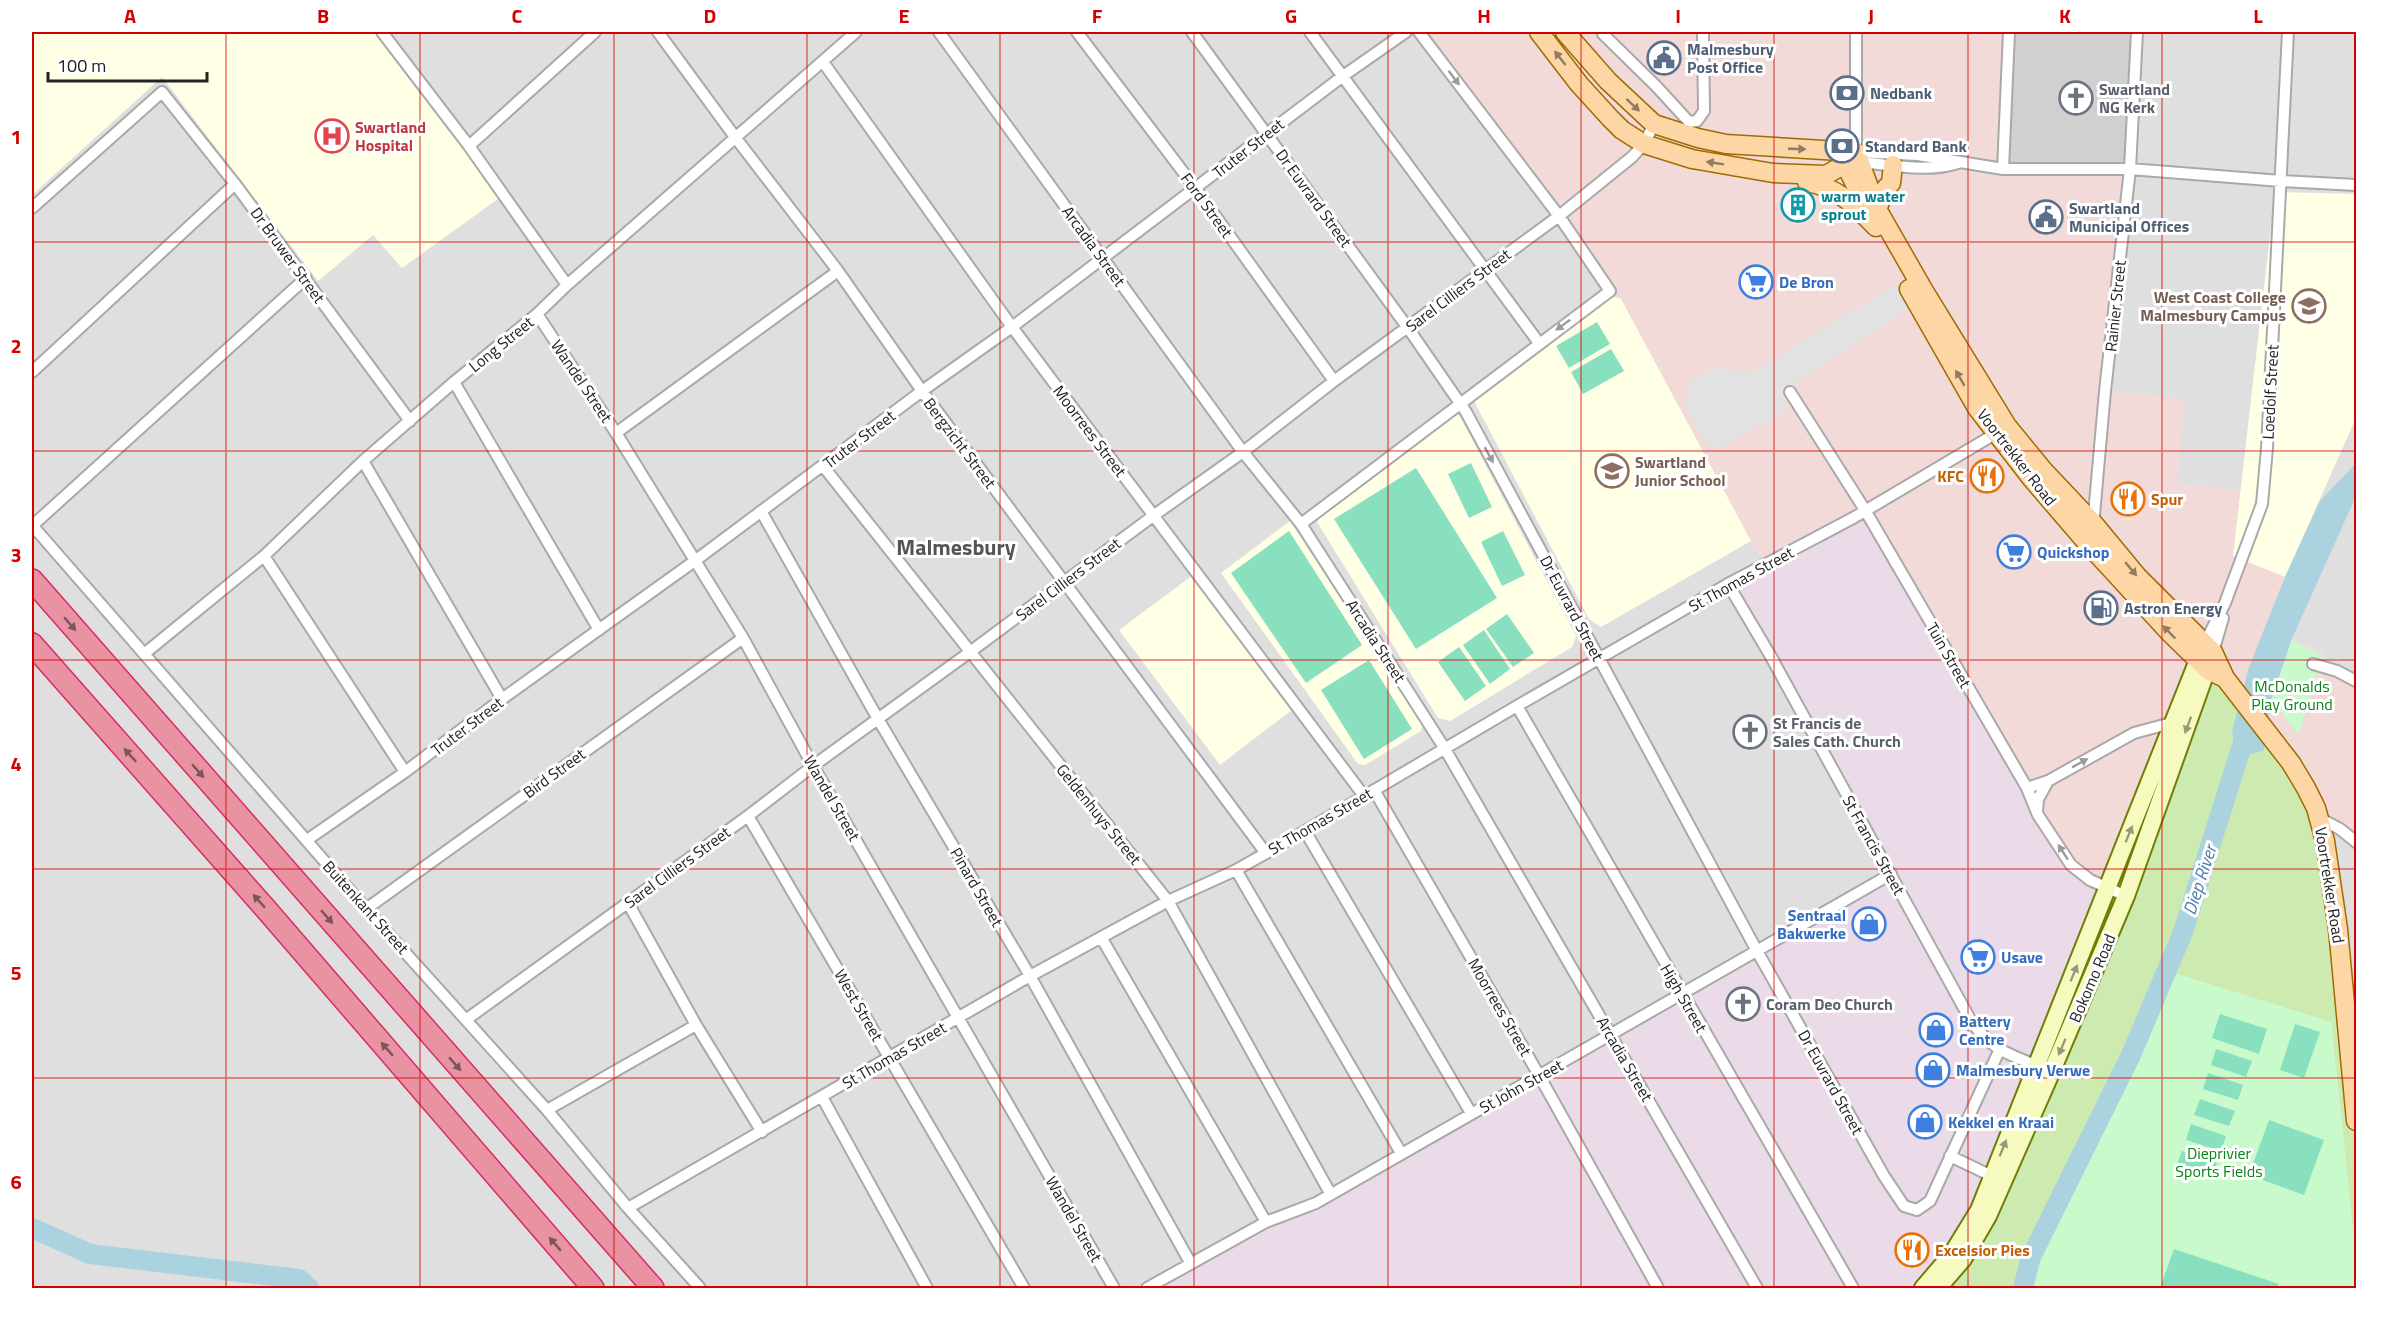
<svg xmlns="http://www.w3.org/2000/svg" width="2388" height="1320" font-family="'Titillium Web',sans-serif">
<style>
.residential{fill:#e0dfdf}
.commercial{fill:#f2dad9}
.industrial{fill:#ebdbe8}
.education{fill:#ffffe5}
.religious{fill:#d0d0d0}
.grass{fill:#cdebb0}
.park{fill:#c8facc}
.pitch{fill:#88e0be}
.parking{fill:#e2e2e2}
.water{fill:#aad3df}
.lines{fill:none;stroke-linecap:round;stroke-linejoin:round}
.river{stroke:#aad3df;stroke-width:20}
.minor-casing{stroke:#a9a9a9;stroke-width:14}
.secondary-casing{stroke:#707d05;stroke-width:20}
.primary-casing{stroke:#a06b00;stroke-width:21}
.motorway-casing{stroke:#dc2a67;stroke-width:24}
.minor{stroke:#fff;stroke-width:10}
.secondary{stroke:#f7fabf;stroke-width:16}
.primary{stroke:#fcd6a4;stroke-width:18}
.motorway{stroke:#e892a2;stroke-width:21}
.oneway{fill:#8f7c63}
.oneway2{fill:#9c9c9c}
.oneway3{fill:#7b545c}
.oneway4{fill:#979978}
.grid{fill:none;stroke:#d40000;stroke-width:1.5;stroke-opacity:0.55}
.labels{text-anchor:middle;stroke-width:6;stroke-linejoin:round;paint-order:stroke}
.service-label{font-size:16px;font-weight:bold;fill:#4e5e75;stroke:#fff;text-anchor:start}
.worship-label{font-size:16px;font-weight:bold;fill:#5b616d;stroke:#fff;text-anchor:start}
.health-label{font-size:16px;font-weight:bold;fill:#be3a42;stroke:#fff;text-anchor:start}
.street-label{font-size:16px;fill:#222;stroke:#fff}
.culture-label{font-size:16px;font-weight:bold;fill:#0d838f;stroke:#fff;text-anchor:start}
.shop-label{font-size:16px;font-weight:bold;fill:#366cbe;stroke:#fff;text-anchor:start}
.education-label{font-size:16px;font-weight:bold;fill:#785e54;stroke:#fff;text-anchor:end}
.food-label{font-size:16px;font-weight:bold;fill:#c56008;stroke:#fff;text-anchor:start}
.park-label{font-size:16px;fill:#0c8416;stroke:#fff}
.water-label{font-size:18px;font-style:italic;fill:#4a7aab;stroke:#fff}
.district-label{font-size:22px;font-weight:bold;fill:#555;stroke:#fff}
.neatline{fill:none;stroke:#d40000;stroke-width:2}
.grid-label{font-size:20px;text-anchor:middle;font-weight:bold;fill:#d40000}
</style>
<rect width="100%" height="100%" fill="#f2efe9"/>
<path class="residential" d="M32,32H1419L1610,291L1621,299L1751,541L1767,565L1891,874L1540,1077L1147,1288H32Z
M2137,32H2356V681L2313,664L2323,652L2280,636L2285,577L2177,483L2105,391Z
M2329,822L2356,842V1121Z"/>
<path class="commercial" d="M1419,32H2009L2130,169L2105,391L2185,399L2177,483L2262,493L2285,577L2302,584L2280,636L2324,652L2314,663L2356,681V842L2329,822L2126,896L2090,880L1767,565L1751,541L1621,299L1610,291Z"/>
<path class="industrial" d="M1865,510L2071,865L2126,896L2051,1073L1938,1288H1147L1266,1222L1316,1203L1890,875L1728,584Z"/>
<path class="education" d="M32,32H378L502,196L402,268L373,235L318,281L162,77L32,195Z
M2275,192L2356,194V418L2285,577L2233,556Z
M1608,295L1621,299L1751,541L1601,627L1589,619L1474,401L1477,390Z
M1448,411L1458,413L1576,636L1572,647L1450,721L1438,718L1317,522L1323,504Z
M1290,521L1423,725L1421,731L1365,765L1358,764L1221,573Z
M1193,575L1293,709L1220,765L1119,630Z"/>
<path class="religious" d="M2009,32H2137L2130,169H2003Z"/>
<path class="grass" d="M2208,670L2316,808L2356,1121V1260L2331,1022L2167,971L2131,1055L2031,1257L2023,1288H1938L2051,1073Z"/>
<path class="park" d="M2291,641L2323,655L2299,734L2271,701Z
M2167,971L2331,1022L2356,1260V1288H2023L2031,1257L2131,1055Z"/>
<path class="pitch" d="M1597,322L1610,344L1569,368L1556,346Z
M1611,349L1624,371L1583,394L1571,372Z
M1471,463L1492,507L1469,518L1448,474Z
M1416,468L1497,598L1416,649L1334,519Z
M1289,531L1362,645L1306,683L1231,573Z
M1503,531L1525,575L1502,586L1481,542Z
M1507,614L1534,653L1513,667L1486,629Z
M1484,630L1510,669L1490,684L1463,645Z
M1459,647L1486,686L1465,701L1438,662Z
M1369,660L1412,729L1364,759L1321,690Z
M2220,1014L2267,1029L2259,1054L2212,1038Z
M2295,1024L2320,1032L2304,1078L2280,1070Z
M2216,1049L2252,1061L2246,1077L2211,1065Z
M2208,1073L2243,1085L2238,1100L2203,1089Z
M2200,1099L2235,1111L2229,1126L2194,1115Z
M2269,1120L2324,1140L2304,1195L2249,1175Z
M2191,1124L2226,1136L2221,1151L2186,1140Z
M2182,1151L2217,1163L2212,1179L2176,1167Z
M2174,1249L2279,1284L2277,1288H2160Z"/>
<path class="parking" d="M1895,285L1909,310L1779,392L1789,409L1712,452L1683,402L1691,397L1686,384L1711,368L1751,373Z"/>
<path class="water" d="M2356,463V496L2291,641L2271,701L2264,750L2237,759L2232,731L2249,667L2285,577L2320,501Z"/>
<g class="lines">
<path class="river" d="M32,1228L90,1254L299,1279L309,1288
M2023,1288L2031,1257L2131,1055L2183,932L2245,736"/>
<defs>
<path id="minor" d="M382,32L469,146L567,285
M658,32L735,137L838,271L922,391L1265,852
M939,32L1243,452L1301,524L1445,749L1757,1288
M1077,32L1196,189L1334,381
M1192,32L1408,328L1466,412L1757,951L1884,1176L1904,1206L1917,1210L1930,1201L1999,1051
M1310,32L1539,343
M1603,32V34L1657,87L1689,122L1697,121L1704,111L1703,32
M1856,32V152L1918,155L2003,169H2130L2281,181L2356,185
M823,62L1012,327L1364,796
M469,146L595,32
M1860,162C1892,165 1927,173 1958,163
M2003,169L2009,32
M32,208L162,92L235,184L410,421
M537,314L616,433L743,638L813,766L1114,1288
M32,372L235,184
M454,382L599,630
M1790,392L1865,510L2027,788L2038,815L2071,865L2090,880L2126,896
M616,433L838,271
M363,461L502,699
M823,466L1168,901L1330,1193
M761,511L878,719L1030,976L1191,1264
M1301,524L1610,291L1559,216L1419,32
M32,525L366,909L547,1110L628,1208L700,1288
M32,526L306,278
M2093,526L2105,391L2130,169L2137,32
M264,556L405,772
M1728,584L1770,655L1971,1021C1994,1052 2007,1053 2040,1067
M2205,643L2225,603L2262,504L2267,448L2288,32
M2213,652L2223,618
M144,654L264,556L363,461L454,382L537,314L567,285L856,32
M2313,664L2337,671L2356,681
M1517,706L1853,1288
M2027,788L2048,781L2134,733L2175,722
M1374,790L1540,1077L1658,1288
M2037,812L2038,799L2048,781
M748,816L1024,1288
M2319,818L2340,829L2356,842
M1305,831L1471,1113
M307,840L405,772L502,699L696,560L922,391L1012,327L1343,76L1406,32
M1236,870L1401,1153
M628,903L696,1025L762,1132
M366,909L743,638
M1101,937L1266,1222
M467,1019L748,816L813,766L970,652L1153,516L1243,452L1334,381L1559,216L1632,157L1644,144L1654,124
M822,1097L927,1288
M547,1110L696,1025
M1950,1156L1998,1179
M628,1208L1030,976L1168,901L1236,870L1305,831L1517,706L1728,584L1853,518L2000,431
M1147,1288L1266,1222L1316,1203L1891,874"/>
<path id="secondary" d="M1923,1288L1952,1254L1979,1210L2202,650
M1938,1288L1963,1259L1988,1216L2051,1073L2126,896L2211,658"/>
<path id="primary" d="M1539,32L1579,84L1610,118L1622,130L1644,144L1692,159L1773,173L1826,175L1845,164L1855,162
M1565,32L1608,81L1654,124L1698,138L1726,144L1856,152L1877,209L1924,291L2007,426L2043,470L2094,524L2137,576L2213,652L2225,678L2291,763L2306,788L2316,808L2325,841L2338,929L2356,1121
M1846,150L1845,164L1863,200
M1807,182C1837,187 1855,205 1876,227
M1877,209L1886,188L1891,183L1893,165
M1909,289L1977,408L2032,479L2087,543L2168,631L2208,670L2225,678"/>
<path id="motorway" d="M32,580L653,1288
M32,644L265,908L593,1288"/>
</defs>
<use href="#minor" class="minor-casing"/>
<use href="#secondary" class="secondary-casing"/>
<use href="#primary" class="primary-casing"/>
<use href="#motorway" class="motorway-casing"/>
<use href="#minor" class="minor"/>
<use href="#secondary" class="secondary"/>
<use href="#primary" class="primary"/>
<use href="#motorway" class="motorway"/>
</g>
<defs><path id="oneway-solid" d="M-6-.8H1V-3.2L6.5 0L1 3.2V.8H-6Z" transform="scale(1.5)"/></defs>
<g class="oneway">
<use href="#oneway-solid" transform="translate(1560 58) rotate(-128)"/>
<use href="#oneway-solid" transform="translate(1633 105) rotate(43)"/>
<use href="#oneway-solid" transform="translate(1797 149) rotate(2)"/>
<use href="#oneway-solid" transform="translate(1715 163) rotate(-171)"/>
<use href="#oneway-solid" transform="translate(1960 378) rotate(-120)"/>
<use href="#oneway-solid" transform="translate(2131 569) rotate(50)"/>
<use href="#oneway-solid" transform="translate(2169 632) rotate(-134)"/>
</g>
<g class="oneway2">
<use href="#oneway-solid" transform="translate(1454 78) rotate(53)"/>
<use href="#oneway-solid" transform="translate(1563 325) rotate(144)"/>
<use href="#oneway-solid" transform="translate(1489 455) rotate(61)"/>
<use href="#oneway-solid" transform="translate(2080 763) rotate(-29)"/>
<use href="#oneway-solid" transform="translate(2063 852) rotate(-123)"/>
</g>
<g class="oneway3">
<use href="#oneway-solid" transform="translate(70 624) rotate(49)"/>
<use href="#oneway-solid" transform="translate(130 755) rotate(-132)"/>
<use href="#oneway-solid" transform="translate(198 771) rotate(49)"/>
<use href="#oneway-solid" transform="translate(259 901) rotate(-132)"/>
<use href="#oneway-solid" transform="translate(327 917) rotate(49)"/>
<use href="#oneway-solid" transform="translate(387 1049) rotate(-131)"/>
<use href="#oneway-solid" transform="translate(455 1064) rotate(49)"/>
<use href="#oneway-solid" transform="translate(555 1244) rotate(-131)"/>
</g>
<g class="oneway4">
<use href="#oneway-solid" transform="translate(2188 725) rotate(110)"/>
<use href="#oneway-solid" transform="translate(2129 834) rotate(-68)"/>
<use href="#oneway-solid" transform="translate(2074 973) rotate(-68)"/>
<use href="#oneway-solid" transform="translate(2062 1047) rotate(113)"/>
<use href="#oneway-solid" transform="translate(2003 1148) rotate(-68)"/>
</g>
<path class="grid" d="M226,32V1288M420,32V1288M614,32V1288M807,32V1288M1000,32V1288M1194,32V1288M1388,32V1288M1581,32V1288M1774,32V1288M1968,32V1288M2162,32V1288M32,242H2356M32,451H2356M32,660H2356M32,869H2356M32,1078H2356"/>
<defs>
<symbol id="civic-ring" viewBox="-11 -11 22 22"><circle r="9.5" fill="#fff" stroke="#5c6f8a" stroke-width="1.5"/><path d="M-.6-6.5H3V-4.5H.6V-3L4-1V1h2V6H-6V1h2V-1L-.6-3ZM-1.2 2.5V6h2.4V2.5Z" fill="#5c6f8a"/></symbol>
<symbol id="bank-ring" viewBox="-11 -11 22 22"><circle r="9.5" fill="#fff" stroke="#5c6f8a" stroke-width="1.5"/><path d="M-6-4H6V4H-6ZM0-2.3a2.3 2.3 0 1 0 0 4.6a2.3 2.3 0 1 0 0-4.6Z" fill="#5c6f8a"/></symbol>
<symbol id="church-ring" viewBox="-11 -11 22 22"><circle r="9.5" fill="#fff" stroke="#6b7280" stroke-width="1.5"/><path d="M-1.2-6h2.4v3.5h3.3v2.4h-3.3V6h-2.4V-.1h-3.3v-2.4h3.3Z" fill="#6b7280"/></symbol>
<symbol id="hospital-ring" viewBox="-11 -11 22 22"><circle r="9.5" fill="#fff" stroke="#e0444e" stroke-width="1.5"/><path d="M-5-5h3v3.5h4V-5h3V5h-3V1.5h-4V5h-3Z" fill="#e0444e"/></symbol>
<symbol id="building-ring" viewBox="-11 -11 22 22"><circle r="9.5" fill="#fff" stroke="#0f9aa8" stroke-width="1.5"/><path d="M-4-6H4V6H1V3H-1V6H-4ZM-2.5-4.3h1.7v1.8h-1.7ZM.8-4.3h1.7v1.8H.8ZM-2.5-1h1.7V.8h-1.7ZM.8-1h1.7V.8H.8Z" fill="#0f9aa8"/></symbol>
<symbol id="supermarket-ring" viewBox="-11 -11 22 22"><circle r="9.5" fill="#fff" stroke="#3f7fe0" stroke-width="1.5"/><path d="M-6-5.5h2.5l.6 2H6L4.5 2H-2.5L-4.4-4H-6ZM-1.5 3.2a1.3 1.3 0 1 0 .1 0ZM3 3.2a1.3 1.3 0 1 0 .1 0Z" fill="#3f7fe0"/></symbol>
<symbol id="university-ring" viewBox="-11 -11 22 22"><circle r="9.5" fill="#fff" stroke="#8d6e63" stroke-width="1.5"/><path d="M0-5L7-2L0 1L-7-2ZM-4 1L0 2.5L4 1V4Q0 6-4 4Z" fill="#8d6e63"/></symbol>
<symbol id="school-ring" viewBox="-11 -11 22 22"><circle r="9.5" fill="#fff" stroke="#8d6e63" stroke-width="1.5"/><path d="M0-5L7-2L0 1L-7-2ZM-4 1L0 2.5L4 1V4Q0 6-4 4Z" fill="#8d6e63"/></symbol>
<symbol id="restaurant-ring" viewBox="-11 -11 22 22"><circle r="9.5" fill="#fff" stroke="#e8710a" stroke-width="1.5"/><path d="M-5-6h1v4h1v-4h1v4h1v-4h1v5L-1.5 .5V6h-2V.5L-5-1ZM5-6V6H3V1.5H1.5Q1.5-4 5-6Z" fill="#e8710a"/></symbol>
<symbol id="fuel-ring" viewBox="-11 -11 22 22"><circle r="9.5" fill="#fff" stroke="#5c6f8a" stroke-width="1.5"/><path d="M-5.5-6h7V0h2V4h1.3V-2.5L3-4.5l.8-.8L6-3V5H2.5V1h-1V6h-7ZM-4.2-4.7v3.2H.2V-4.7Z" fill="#5c6f8a"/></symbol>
<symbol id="shop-ring" viewBox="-11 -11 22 22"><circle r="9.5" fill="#fff" stroke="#3f7fe0" stroke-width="1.5"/><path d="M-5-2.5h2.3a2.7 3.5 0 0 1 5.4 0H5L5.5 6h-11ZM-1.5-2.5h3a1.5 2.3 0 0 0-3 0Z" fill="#3f7fe0"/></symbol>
</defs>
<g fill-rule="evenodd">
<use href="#civic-ring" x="1645" y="39" width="38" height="38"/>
<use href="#bank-ring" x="1828" y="74" width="38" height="38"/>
<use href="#church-ring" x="2057" y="79" width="38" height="38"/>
<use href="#hospital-ring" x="313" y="117" width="38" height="38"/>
<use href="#bank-ring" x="1823" y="127" width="38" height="38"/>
<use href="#building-ring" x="1779" y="186" width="38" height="38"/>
<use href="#civic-ring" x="2027" y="198" width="38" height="38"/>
<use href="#supermarket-ring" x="1737" y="263" width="38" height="38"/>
<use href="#university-ring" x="2290" y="287" width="38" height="38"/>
<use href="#school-ring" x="1593" y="452" width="38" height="38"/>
<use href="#restaurant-ring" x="1968" y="457" width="38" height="38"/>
<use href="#restaurant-ring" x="2109" y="480" width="38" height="38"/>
<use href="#supermarket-ring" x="1995" y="533" width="38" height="38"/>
<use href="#fuel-ring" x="2082" y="589" width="38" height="38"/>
<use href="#church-ring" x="1731" y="713" width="38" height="38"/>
<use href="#shop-ring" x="1850" y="905" width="38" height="38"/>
<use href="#supermarket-ring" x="1959" y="938" width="38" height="38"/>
<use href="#church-ring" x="1724" y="985" width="38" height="38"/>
<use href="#shop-ring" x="1917" y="1011" width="38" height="38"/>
<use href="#shop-ring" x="1914" y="1051" width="38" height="38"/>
<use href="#shop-ring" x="1906" y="1103" width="38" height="38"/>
<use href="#restaurant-ring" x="1893" y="1231" width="38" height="38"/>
</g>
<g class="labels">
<g class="service-label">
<text x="1687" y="55">Malmesbury<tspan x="1687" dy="18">Post Office</tspan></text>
<text x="1870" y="99">Nedbank</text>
<text x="1865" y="152">Standard Bank</text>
<text x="2069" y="214">Swartland<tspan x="2069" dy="18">Municipal Offices</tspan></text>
<text x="2124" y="614">Astron Energy</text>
</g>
<g class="worship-label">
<text x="2099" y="95">Swartland<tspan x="2099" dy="18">NG Kerk</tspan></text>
<text x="1773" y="729">St Francis de<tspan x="1773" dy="18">Sales Cath. Church</tspan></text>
<text x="1766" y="1010">Coram Deo Church</text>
</g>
<g class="health-label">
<text x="355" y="133">Swartland<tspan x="355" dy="18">Hospital</tspan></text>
</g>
<g class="street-label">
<text transform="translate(1248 148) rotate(-38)" y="6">Truter Street</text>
<text transform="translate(1314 198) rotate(54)" y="6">Dr Euvrard Street</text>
<text transform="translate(1207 205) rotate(54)" y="6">Ford Street</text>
<text transform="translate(1094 246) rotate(54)" y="6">Arcadia Street</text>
<text transform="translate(288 255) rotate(54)" y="6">Dr Bruwer Street</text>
<text transform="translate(1458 290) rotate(-37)" y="6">Sarel Cilliers Street</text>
<text transform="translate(2115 306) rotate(-84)" y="6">Rainier Street</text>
<text transform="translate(501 344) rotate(-39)" y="6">Long Street</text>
<text transform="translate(582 381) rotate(56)" y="6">Wandel Street</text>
<text transform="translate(2270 392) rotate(-87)" y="6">Loedolf Street</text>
<text transform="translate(1090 431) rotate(53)" y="6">Moorrees Street</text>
<text transform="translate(859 439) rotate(-37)" y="6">Truter Street</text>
<text transform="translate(960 443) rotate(53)" y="6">Bergzicht Street</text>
<text transform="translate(2017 457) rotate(52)" y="6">Voortrekker Road</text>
<text transform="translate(1068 579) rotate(-37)" y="6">Sarel Cilliers Street</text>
<text transform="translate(1741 579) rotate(-29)" y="6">St Thomas Street</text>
<text transform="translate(1572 608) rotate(62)" y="6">Dr Euvrard Street</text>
<text transform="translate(1376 641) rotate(57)" y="6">Arcadia Street</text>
<text transform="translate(1949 655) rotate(60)" y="6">Tuin Street</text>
<text transform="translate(467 726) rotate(-37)" y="6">Truter Street</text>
<text transform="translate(554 773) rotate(-36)" y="6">Bird Street</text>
<text transform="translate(832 798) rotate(60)" y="6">Wandel Street</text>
<text transform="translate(1099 814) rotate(51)" y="6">Geldenhuys Street</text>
<text transform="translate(1320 821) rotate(-30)" y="6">St Thomas Street</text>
<text transform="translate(1874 845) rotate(61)" y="6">St Francis Street</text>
<text transform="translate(677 867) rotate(-36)" y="6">Sarel Cilliers Street</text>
<text transform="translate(2330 885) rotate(81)" y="6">Voortrekker Road</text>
<text transform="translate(977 887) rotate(60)" y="6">Pinard Street</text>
<text transform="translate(366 907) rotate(48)" y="6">Buitenkant Street</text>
<text transform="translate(2092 978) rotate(-67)" y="6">Bokomo Road</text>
<text transform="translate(1684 998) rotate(60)" y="6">High Street</text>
<text transform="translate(859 1005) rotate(60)" y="6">West Street</text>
<text transform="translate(1500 1007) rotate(60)" y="6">Moorrees Street</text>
<text transform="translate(894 1055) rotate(-30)" y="6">St Thomas Street</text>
<text transform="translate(1625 1059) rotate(60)" y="6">Arcadia Street</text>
<text transform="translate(1831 1082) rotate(61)" y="6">Dr Euvrard Street</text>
<text transform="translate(1521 1086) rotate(-29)" y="6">St John Street</text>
<text transform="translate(1074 1219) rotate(60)" y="6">Wandel Street</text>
</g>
<g class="culture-label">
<text x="1821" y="202">warm water<tspan x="1821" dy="18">sprout</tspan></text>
</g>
<g class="shop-label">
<text x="1779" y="288">De Bron</text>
<text x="2037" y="558">Quickshop</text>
<text x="1846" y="921" text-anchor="end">Sentraal<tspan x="1846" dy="18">Bakwerke</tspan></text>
<text x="2001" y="963">Usave</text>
<text x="1959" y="1027">Battery<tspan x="1959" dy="18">Centre</tspan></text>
<text x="1956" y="1076">Malmesbury Verwe</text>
<text x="1948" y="1128">Kekkel en Kraai</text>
</g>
<g class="education-label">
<text x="2286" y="303">West Coast College<tspan x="2286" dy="18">Malmesbury Campus</tspan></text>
<text x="1635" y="468" text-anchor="start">Swartland<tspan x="1635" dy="18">Junior School</tspan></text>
</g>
<g class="food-label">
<text x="1964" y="482" text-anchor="end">KFC</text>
<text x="2151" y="505">Spur</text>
<text x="1935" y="1256">Excelsior Pies</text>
</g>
<g class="park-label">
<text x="2292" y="692">McDonalds<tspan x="2292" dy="18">Play Ground</tspan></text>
<text x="2219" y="1159">Dieprivier<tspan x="2219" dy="18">Sports Fields</tspan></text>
</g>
<g class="water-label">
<text transform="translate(2200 880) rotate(-72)" y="6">Diep River</text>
</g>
<g class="district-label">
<text x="956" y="555">Malmesbury</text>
</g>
</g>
<rect width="2388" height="1320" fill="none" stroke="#ffffff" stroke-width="66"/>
<path d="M48 72v9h159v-9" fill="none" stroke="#222222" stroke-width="3"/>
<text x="57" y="72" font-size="18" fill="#222222" stroke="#ffffff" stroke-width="4.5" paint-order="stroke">100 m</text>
<rect x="33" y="33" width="2322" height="1254" class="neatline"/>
<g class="grid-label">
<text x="130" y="23">A</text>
<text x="323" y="23">B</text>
<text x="517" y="23">C</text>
<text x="710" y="23">D</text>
<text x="904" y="23">E</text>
<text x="1097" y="23">F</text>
<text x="1291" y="23">G</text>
<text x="1484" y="23">H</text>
<text x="1678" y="23">I</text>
<text x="1871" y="23">J</text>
<text x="2065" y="23">K</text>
<text x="2258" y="23">L</text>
<text x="16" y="144">1</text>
<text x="16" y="353">2</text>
<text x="16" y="562">3</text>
<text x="16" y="771">4</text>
<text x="16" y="980">5</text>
<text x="16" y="1189">6</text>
</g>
</svg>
